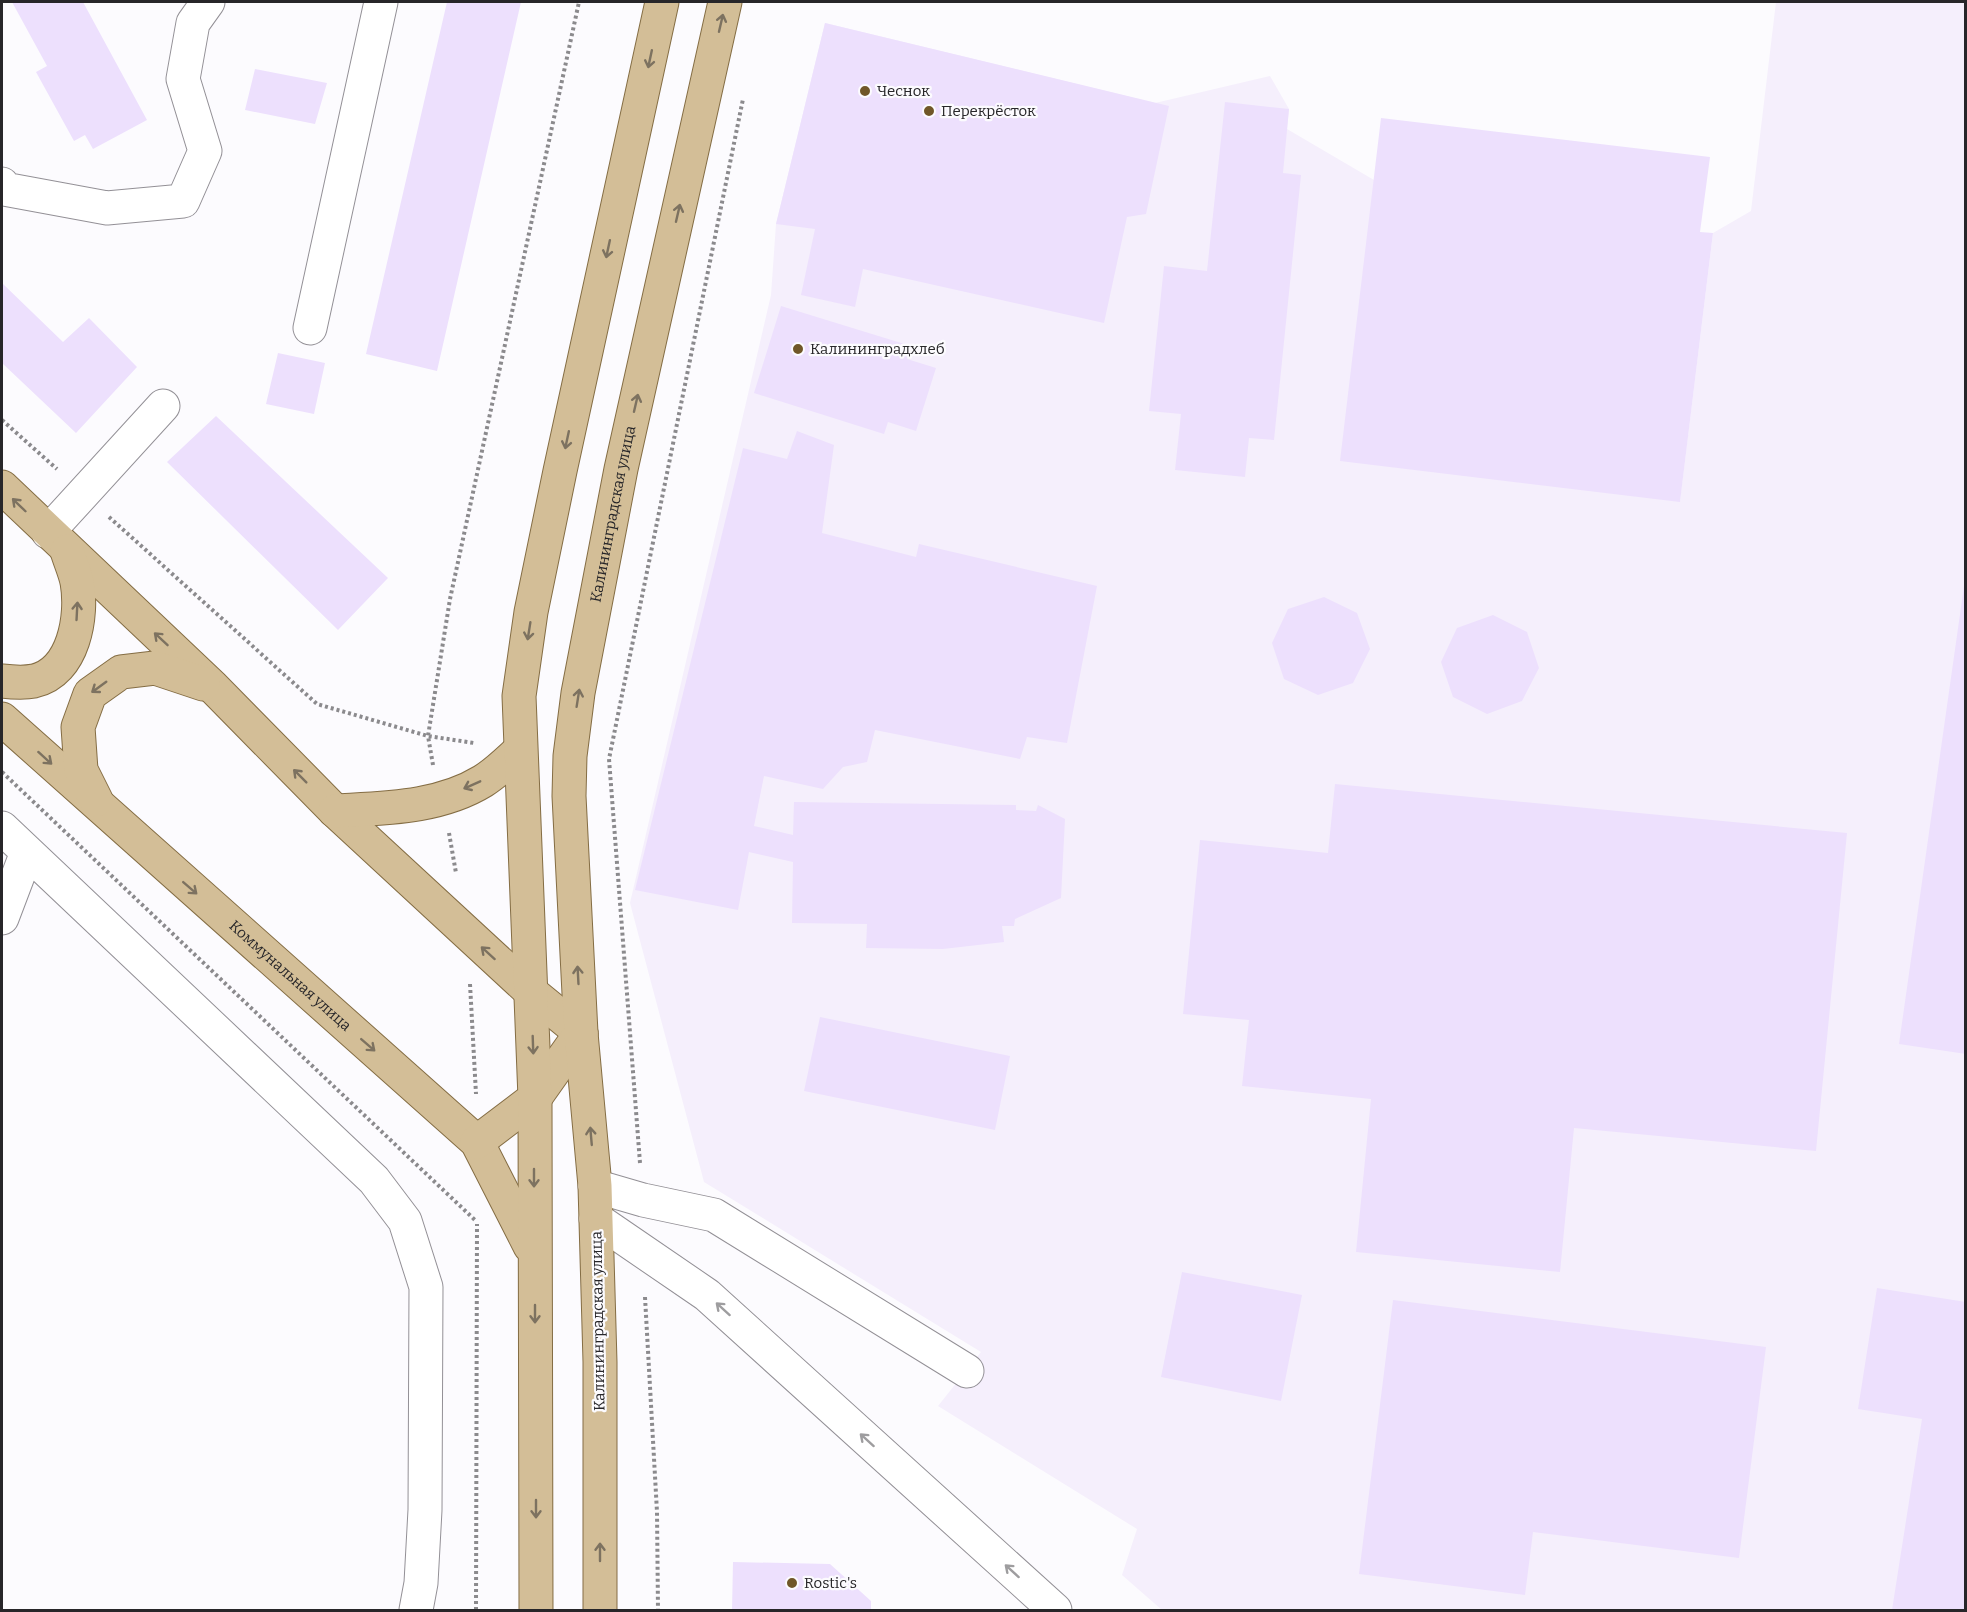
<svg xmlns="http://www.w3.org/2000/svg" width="1967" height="1612" font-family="Bitter,serif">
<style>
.built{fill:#f5effc}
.building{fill:#ede0fd}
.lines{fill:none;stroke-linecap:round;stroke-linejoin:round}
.minor-casing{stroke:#939096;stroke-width:35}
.major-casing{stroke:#846d44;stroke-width:35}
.path{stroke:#8b8a8d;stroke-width:4;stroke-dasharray:3 3;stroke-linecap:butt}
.minor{stroke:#fff;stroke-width:33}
.major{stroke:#d3be97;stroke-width:33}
.oneway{stroke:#7d7260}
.oneway2{stroke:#9e9d9f}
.poi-dot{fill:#705728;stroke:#fcfbfe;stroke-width:2}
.labels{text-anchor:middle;stroke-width:4.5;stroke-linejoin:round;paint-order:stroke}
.poi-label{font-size:15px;fill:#272629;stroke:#fcfbfe;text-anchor:start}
.street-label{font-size:15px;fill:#272629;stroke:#fcfbfe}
</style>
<rect width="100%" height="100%" fill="#fcfbfe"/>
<path class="built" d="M1776,2H1965V1610H1162L1122,1575L1137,1529L938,1406L981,1352L704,1182L630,903L771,295L776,224L825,23L1155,103L1270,76L1289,109L1287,129L1374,180L1680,501L1713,233L1751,211Z"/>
<path class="building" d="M12,2H83L147,120L93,149L85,135L74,141L36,72L47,66Z
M447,2H521L437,371L366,354Z
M825,23L1169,106L1146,214L1127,217L1104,323L863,269L855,307L801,295L815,229L776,224Z
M255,69L327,83L315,124L245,110Z
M1225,102L1289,109L1283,173L1301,175L1274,440L1249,438L1245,477L1175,470L1181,414L1149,411L1164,266L1207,271Z
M1381,118L1710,157L1700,232L1713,233L1680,502L1340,461Z
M2,283L63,342L89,318L137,367L76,433L2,363Z
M781,306L911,346L907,359L936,368L916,431L888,422L884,434L754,393Z
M278,353L325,363L314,414L266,404Z
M216,416L388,578L338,630L167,462Z
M797,431L834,445L822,533L916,557L919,544L1097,586L1067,743L1027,737L1020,759L875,730L867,762L843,767L823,789L764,776L754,826L793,835L794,802L1016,805V810L1036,811L1038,805L1065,819L1061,898L1015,919L1014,926H1002L1004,942L943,949L866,948L867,924L792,923L793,862L749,852L738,910L635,890L743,448L787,459Z
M1964,586H1966V1054L1899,1044Z
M1324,597L1357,613L1370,649L1353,683L1318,695L1284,679L1272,643L1288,609Z
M1493,615L1527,632L1539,668L1522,701L1487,714L1453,697L1441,662L1457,628Z
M1335,784L1847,833L1816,1151L1574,1128L1560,1272L1356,1252L1371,1099L1242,1086L1249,1020L1183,1014L1200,840L1328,853Z
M820,1017L1010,1056L995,1130L804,1091Z
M1182,1272L1302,1295L1281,1401L1161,1377Z
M1877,1288L1966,1302V1610H1892L1922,1419L1858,1409Z
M1393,1300L1766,1347L1739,1558L1533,1532L1525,1595L1359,1574Z
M733,1562L830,1564L871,1601V1610H732Z"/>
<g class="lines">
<defs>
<path id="minor" d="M2,184L4,189L107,208L183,201L205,151L183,79L193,23L208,2
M310,328L381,2
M48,532L163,406
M2,828L374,1180L405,1221L426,1287L425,1510L421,1583L416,1610
M2,918L27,852
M595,1186L643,1200L714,1215L967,1371
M596,1219L707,1295L1055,1610"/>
<g id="major">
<path d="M2,487L213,687L335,811L531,992L581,1033"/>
<path d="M2,681C11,682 24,683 34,681C74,672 83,616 77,582C75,572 70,561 67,551"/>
<path id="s1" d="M2,719L477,1142L530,1246"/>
<path d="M96,800L81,770L78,727L90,694L121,672L155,668L203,684"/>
<path d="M335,811C385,808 439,808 483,781C496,773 508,761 519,751"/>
<path d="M477,1142L535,1098L581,1033"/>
<path d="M536,1610L535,1098L519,696L531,612L560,471L662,2"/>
<path id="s2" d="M600,1610V1362L595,1186L581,1033L569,796L570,756L578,693L621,469L725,2"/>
</g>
</defs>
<use href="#minor" class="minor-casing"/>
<use href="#major" class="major-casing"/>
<path class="path" d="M2,420L57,469
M109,517L317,704L428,736L474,743
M433,765L428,736L450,599L579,2
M2,772L476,1221
M449,833L456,873
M470,984L476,1094
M640,1163L609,759L743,99
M645,1297L657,1512L658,1610
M476,1610L477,1224"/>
<use href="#minor" class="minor"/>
<use href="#major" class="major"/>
</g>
<defs><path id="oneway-shaft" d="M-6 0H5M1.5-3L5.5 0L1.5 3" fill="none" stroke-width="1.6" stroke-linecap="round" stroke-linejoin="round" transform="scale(1.5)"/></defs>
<g class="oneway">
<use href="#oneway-shaft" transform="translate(721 23) rotate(-77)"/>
<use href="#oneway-shaft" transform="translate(650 59) rotate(102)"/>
<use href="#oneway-shaft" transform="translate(678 213) rotate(-77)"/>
<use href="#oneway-shaft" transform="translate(608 249) rotate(102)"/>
<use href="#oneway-shaft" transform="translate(636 403) rotate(-77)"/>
<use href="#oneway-shaft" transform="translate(567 440) rotate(102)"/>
<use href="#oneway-shaft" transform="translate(19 505) rotate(-136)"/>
<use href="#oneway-shaft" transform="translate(77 611) rotate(-87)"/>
<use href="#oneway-shaft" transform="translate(529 631) rotate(99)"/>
<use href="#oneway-shaft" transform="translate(161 639) rotate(-137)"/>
<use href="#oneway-shaft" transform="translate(99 687) rotate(144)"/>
<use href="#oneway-shaft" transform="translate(578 698) rotate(-81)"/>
<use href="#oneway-shaft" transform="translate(45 758) rotate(42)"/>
<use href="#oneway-shaft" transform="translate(300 776) rotate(-135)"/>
<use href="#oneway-shaft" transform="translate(472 785) rotate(156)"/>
<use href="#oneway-shaft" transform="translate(190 888) rotate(41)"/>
<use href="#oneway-shaft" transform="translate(488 953) rotate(-138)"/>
<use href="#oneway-shaft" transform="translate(578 975) rotate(-93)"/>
<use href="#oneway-shaft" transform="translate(368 1045) rotate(41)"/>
<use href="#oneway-shaft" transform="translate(533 1045) rotate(88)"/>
<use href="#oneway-shaft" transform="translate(591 1136) rotate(-95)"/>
<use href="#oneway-shaft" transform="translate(534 1178) rotate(90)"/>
<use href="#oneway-shaft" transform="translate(535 1314) rotate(90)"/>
<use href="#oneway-shaft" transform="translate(536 1509) rotate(90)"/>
<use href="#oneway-shaft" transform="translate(600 1552) rotate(-90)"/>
</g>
<g class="oneway2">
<use href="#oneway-shaft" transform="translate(723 1309) rotate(-138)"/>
<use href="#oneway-shaft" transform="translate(867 1440) rotate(-138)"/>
<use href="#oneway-shaft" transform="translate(1012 1571) rotate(-138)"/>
</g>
<g class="poi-dot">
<circle cx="865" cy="91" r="6"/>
<circle cx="929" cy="111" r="6"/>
<circle cx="798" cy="349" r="6"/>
<circle cx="792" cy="1583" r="6"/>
</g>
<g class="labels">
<g class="poi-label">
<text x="877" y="96">Чеснок</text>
<text x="941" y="116">Перекрёсток</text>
<text x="810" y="354">Калининградхлеб</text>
<text x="804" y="1588">Rostic's</text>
</g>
<g class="street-label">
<text dy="5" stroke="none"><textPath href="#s2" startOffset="1101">Калининградская улица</textPath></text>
<text dy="5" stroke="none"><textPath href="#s1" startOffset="386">Коммунальная улица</textPath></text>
<text transform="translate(598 1321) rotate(-91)" y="5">Калининградская улица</text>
</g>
</g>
<rect width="1967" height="1612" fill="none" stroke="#272629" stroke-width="6"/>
</svg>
